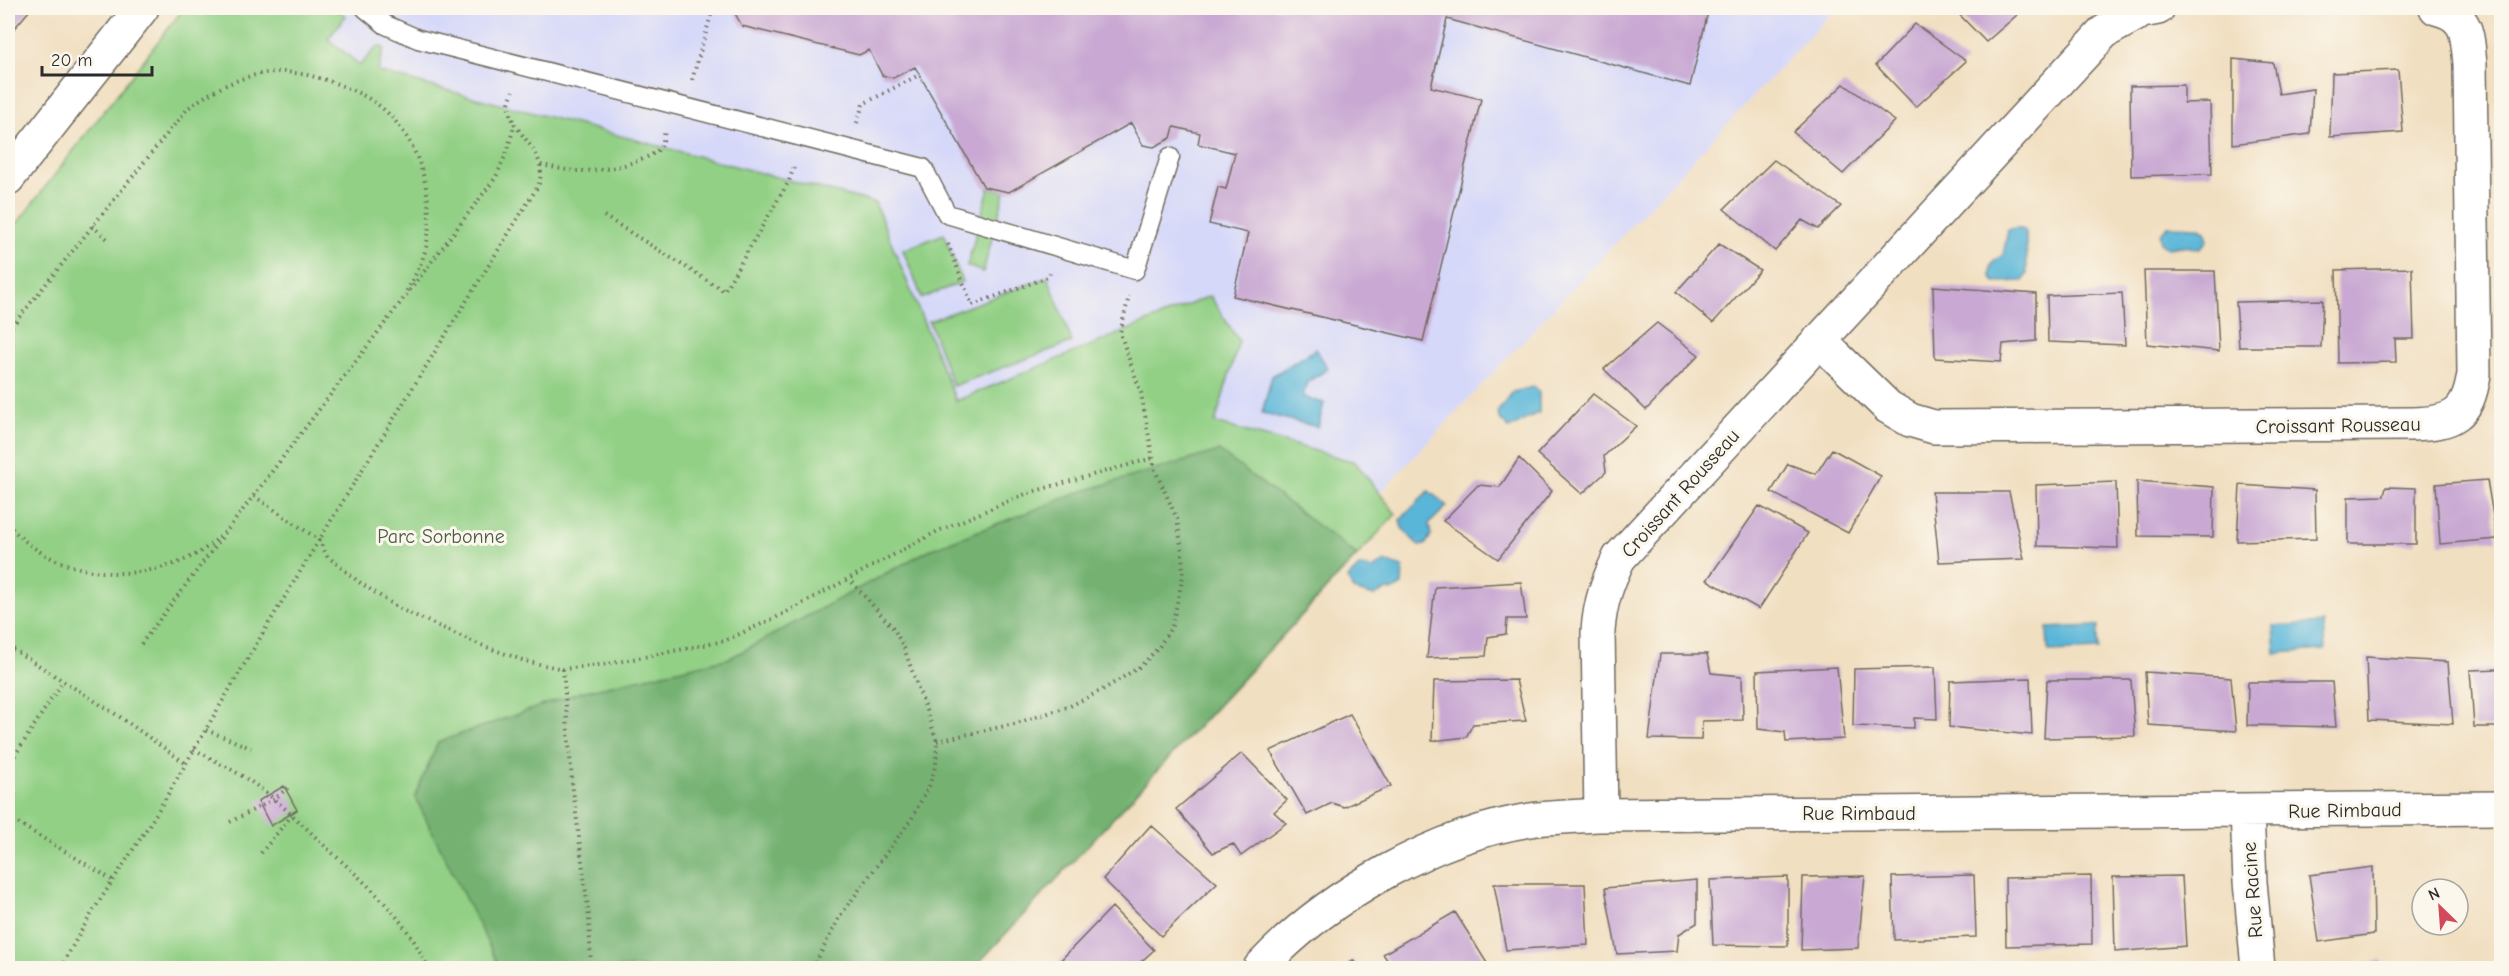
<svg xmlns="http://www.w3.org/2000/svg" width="2509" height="976" font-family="'Comic Neue',sans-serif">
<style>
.built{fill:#d6d8f9}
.green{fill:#92d085;stroke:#5e7e58;stroke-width:1.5}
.forest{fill:#75b272;stroke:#506e4e;stroke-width:1.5}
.water{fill:#5ab6d8;stroke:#427082;stroke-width:1.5}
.building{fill:#c9a9d3}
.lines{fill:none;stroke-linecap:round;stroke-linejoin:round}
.service-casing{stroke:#706a60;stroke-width:21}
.minor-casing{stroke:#706a60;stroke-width:36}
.path{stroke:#706a60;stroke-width:4;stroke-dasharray:1.5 4.5;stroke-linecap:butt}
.service{stroke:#fff;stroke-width:18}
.minor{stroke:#fff;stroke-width:33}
.labels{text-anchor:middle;stroke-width:6;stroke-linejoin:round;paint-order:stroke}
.street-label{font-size:20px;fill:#2b2b2b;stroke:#fbf7ec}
.park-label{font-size:20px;fill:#4a5d46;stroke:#fbf7ec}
</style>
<rect width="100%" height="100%" fill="#fbf7ec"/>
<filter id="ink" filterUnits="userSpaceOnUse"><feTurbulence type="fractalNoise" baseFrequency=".0167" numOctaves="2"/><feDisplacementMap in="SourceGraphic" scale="12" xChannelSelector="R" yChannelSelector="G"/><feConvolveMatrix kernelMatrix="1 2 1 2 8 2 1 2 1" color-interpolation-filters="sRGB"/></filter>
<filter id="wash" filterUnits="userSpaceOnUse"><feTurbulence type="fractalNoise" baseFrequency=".008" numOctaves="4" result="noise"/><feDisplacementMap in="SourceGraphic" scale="24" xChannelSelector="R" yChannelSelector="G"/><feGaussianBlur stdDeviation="1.35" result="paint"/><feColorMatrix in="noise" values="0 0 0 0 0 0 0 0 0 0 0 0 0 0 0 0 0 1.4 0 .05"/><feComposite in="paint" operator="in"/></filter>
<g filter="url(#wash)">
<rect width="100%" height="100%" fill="#f1dfc1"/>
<path class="built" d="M335,8H1836L1380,493L1355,461L1215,423L1239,341L1210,296L956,402L875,203L377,72L361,65L328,39L346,17Z"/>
<path class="green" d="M184,8H335L346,16L328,39L360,65L378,46L384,48L378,72L875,203L956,401L1210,296L1239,341L1215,423L1355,462L1396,514L974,968H8V235Z
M989,188L1005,191L983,272L967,266Z
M944,234L962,282L922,298L903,250Z
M1048,277L1072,342L953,386L929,321Z"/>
<path class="forest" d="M1219,451L1357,555L974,968H500L415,797L438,742L581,692L730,658L929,550L1083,491Z"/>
<path class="water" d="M2168,226L2198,227L2205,231L2208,239L2200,249C2194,249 2189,246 2184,246C2173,246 2168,252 2160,242V234Z
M2015,228H2021L2026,232L2027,274L2023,281L1995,282L1991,277C1990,263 1991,263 2003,255L2008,230Z
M1316,349L1328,369L1307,382L1303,397L1324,403L1318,427L1262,413L1272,376Z
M1534,387L1539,392V413C1527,416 1521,425 1509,428L1499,418L1498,411L1513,392Z
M1429,491L1447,506L1429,524L1431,535L1425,545L1419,546L1402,528L1400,520Z
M1385,562L1403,567L1402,585L1392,591L1386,590L1374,596L1353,590L1348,578L1360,566L1372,569Z
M2323,623L2325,650L2275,653L2273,626Z
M2098,626V650L2048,652L2047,628Z"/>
<g id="blocks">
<path class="building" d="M8,8H23L29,11L8,36Z
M732,8H1709L1690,86L1447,19L1431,87L1481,99L1423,341L1233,296L1248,233L1209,224L1218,187L1226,189L1235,153L1198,144L1200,133L1174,127L1171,138L1154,147L1143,145L1131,123L1009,192L984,187L915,67L893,78L882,75L869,50L859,55L742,26Z
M1953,8H2016L2017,15L1986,42Z
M1915,24L1966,61L1916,107L1876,65Z
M2233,59L2273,63L2279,94L2313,89L2310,134L2233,144Z
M2398,70L2403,132L2330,137L2332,73Z
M1844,84L1895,121L1843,174L1793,132Z
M2184,85V103L2210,102L2212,174L2131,176L2130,86Z
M1774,160L1841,206L1818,229L1802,220L1775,251L1724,209Z
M1719,244L1760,270L1713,323L1676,292Z
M2412,268L2414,339H2395L2396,362L2338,363L2336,270Z
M2144,271H2215L2219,351L2147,344Z
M1933,286L2036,294V341L2003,344L2001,362L1935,358Z
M2122,293L2125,345L2048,342L2047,296Z
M2323,300L2321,347H2239L2236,302Z
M1657,323L1699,355L1646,410L1604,369Z
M1593,394L1636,426L1604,456L1606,472L1582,494L1537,454Z
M1832,449L1881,476L1848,533L1771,492L1788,464L1816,474Z
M1519,458L1552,491L1498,559L1443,521L1478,485L1500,487Z
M2487,480L2497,539L2440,544L2436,484Z
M2137,481L2214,487L2213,537L2138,536Z
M2116,482L2118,548L2037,546L2036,485Z
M2240,485L2315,490L2316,539L2237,541Z
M2386,487L2416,488V544H2348V497L2384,496Z
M1932,492H2009L2024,559L1939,562Z
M1759,506L1808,533L1759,609L1707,580Z
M1521,582L1526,619H1507L1506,634L1488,637L1486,656L1427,658L1435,587Z
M1660,654H1707L1711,673L1742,676L1743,720L1702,721L1701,740L1649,739Z
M2366,657L2448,662L2453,724L2369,720Z
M1837,667L1844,739L1786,742L1785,732L1758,729L1757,671Z
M1935,667L1937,719L1914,718V728L1853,726L1854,669Z
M2502,669V727H2474L2470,670Z
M2145,672L2231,678L2236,731L2148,725Z
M2030,678L2032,735L1949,727L1950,681Z
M1516,680L1526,721L1473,724L1466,737L1432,741L1434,681Z
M2047,680H2131L2135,736L2044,738Z
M2248,682H2332L2336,727L2247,725Z
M1350,714L1391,786L1344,807L1332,803L1307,815L1270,751Z
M1242,753L1287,800L1274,812L1286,823L1241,856L1233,844L1213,853L1176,809Z
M284,786L297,810L271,826L258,801Z
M1151,825L1217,883L1161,936L1103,879Z
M2373,867L2374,934L2319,942L2309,875Z
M1974,875L1976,937L1894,940L1892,877Z
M1865,876L1858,948L1801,950L1803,877Z
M2091,876L2092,944L2006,946L2005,878Z
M2182,876L2186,946L2115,952L2113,877Z
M1788,877V946L1713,945L1710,880Z
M1697,880V923L1679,934L1677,951L1617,954L1605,888Z
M1494,884H1585L1588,945L1506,950Z
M1112,907L1154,950L1134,968H1060L1056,965Z
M1455,912L1490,968H1393L1383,954Z
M1353,960L1359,968H1345Z
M2381,961L2383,968H2345V967Z"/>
</g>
</g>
<g filter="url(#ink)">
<use href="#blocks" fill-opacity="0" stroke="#706a60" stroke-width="1.5"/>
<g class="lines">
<defs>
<path id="service" d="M365,8L386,25L418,39L923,168L947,214L1135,270L1170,157"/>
<path id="minor" d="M8,178L142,8
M1819,340L1888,407L1910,420L1934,427L2412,424C2453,423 2468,416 2474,374L2470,64C2467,35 2469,16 2436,8
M2247,811L2250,882L2258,968
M1601,815L1598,631C1600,603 1607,583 1619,558L2104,32L2142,11L2158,8
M1260,968C1326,896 1439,832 1537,819C1558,817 1580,816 1601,815L2502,808"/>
</defs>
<use href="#service" class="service-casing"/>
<use href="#minor" class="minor-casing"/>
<path class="path" d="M692,80L713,8
M857,123L863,104L919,75
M541,165C553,167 566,171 579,171C598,172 648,163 660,148C663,144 664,136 665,130
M604,216L724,291L789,181L795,164
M92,226L110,241
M948,244L972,305L1048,277L1050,273
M8,331L188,108C214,89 241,75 274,72C294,71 314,76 332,82C348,88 363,94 377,104C420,136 436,198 426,248C422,264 413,279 405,294
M254,496L319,540L327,556L359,582L398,608L481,645L525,661L563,669L608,664L724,641L777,617L938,531L1028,493L1153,458
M8,524C52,577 132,586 193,556C206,549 218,539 229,528L496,177L507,152L515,123
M141,644L223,536
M8,646L120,717L185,763
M563,669L572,782L589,917L591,968
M206,730L251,748
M937,741L1014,724L1070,706L1104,689L1141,666L1159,647L1172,626L1183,576L1182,551L1177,519L1155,470L1141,393L1120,333L1129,296
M194,749C215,761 238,772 257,786C283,805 306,828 329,850C368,885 407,919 428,968
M8,766L63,681
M8,817L114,881
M230,822L273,800L290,786
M261,853L292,815
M61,968C93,904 138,847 174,784C291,582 415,384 538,186C551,153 515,138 509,109C508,103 511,97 513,91
M813,968L840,916L912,818L929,786L936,764L937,741L904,648L894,629L849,579"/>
<use href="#service" class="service"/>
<use href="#minor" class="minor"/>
</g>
</g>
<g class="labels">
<g class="street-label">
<text transform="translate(2338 425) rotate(-1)" y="7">Croissant Rousseau</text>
<text transform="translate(1680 493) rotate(-48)" y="7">Croissant Rousseau</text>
<text transform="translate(2345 810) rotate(-1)" y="7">Rue Rimbaud</text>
<text x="1859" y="820">Rue Rimbaud</text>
<text transform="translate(2252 890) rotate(-94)" y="7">Rue Racine</text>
</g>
<g class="park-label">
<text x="441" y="543">Parc Sorbonne</text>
</g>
</g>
<rect width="2509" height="976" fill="none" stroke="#fbf7ec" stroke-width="30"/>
<g transform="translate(2440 907) rotate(335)"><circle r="28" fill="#fbf7ec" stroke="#a8a59f" stroke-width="1.5"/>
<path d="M0-4.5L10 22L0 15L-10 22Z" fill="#d1495b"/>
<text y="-9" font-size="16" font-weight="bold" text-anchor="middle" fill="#2b2b2b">N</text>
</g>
<path d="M42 66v9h110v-9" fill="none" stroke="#2b2b2b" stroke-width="3"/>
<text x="51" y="66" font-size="18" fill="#2b2b2b" stroke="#fbf7ec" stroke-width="4.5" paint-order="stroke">20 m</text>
</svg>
